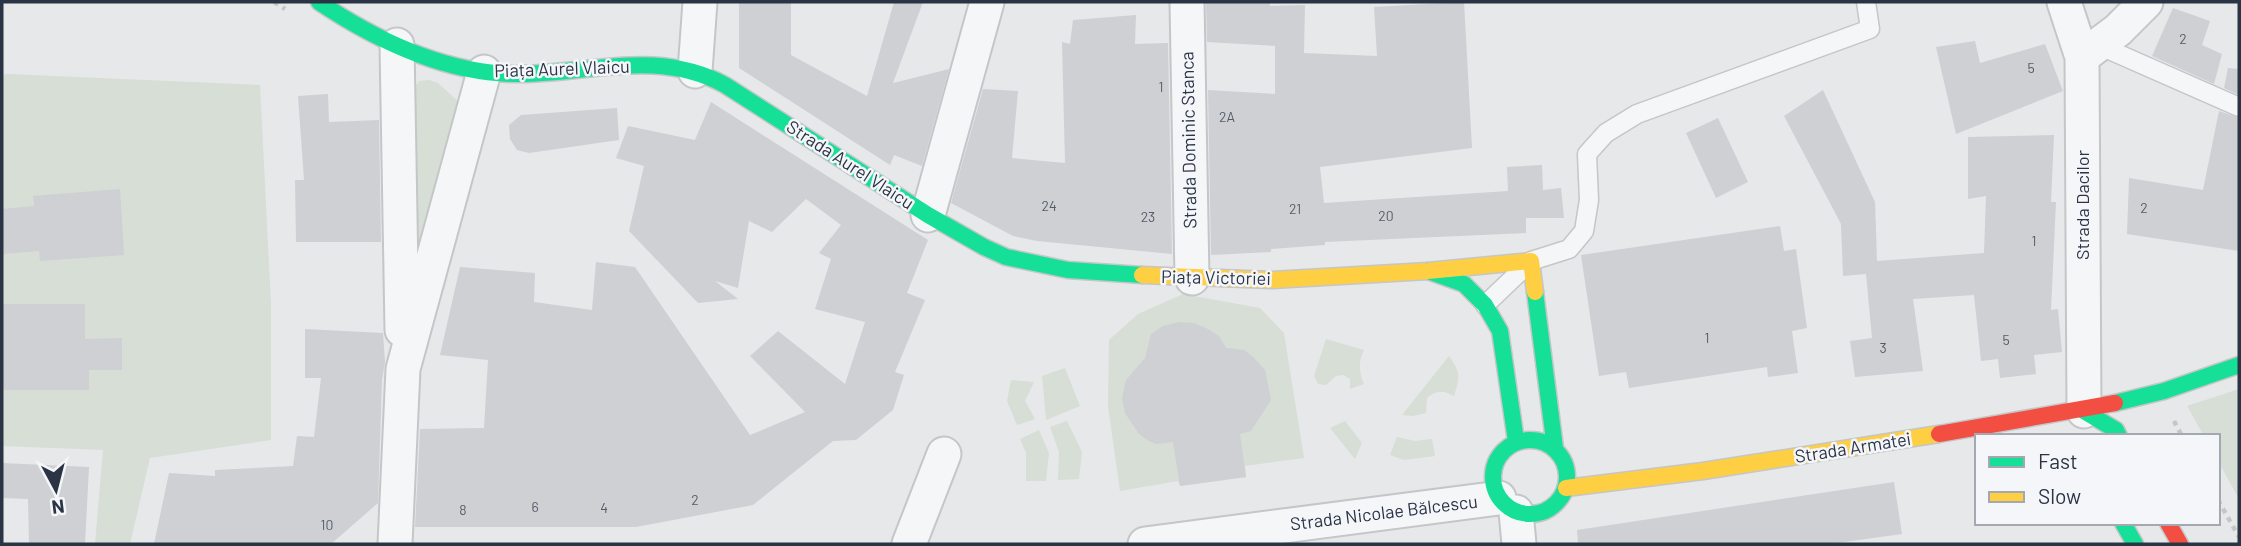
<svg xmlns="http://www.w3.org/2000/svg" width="2241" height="546" font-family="Barlow,sans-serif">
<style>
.green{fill:#d6ded6}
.building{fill:#ced0d3}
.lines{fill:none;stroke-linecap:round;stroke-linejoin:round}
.lane-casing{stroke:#c4c6c8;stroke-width:21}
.street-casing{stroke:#c4c6c8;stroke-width:37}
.fast-casing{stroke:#c4c6c8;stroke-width:19}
.slow-casing{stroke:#c4c6c8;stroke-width:19}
.jam-casing{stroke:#c4c6c8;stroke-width:19}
.path{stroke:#c5c6ca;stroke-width:4.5;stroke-dasharray:5 5;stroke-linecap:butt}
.lane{stroke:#f5f6f7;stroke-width:18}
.street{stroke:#f5f6f7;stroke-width:33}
.fast{stroke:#16e098;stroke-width:16}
.slow{stroke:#ffcf43;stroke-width:16}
.jam{stroke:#f24e42;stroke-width:16}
.labels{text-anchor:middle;stroke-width:5;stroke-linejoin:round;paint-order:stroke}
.number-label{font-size:14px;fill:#545c69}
.street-label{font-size:18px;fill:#2b3445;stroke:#f4f6f9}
</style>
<rect width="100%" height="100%" fill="#e6e8ea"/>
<path class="green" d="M8,74L260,85L271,304V440L150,458L130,544H95L103,450L2,446V75Z
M429,80L438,83L461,104L421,255L411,252L414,88L419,81Z
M1183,294L1260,308L1284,333L1304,458L1245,466L1246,477L1180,486L1178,481L1120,491L1108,406L1109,340L1138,314Z
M1326,339L1364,350C1358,362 1359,371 1364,384L1350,389V379L1343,375L1336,376L1326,385L1318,384L1314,376Z
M1449,356C1461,373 1460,377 1454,396C1443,390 1436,390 1427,398L1426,413L1413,416L1402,415Z
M1065,368L1080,406L1046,420L1042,376Z
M1011,380L1034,382L1025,401L1035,419L1017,425L1007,401Z
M2239,389V499L2218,461V436H2204L2187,406Z
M1067,421L1082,452L1079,479L1058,480L1059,452L1050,427Z
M1345,421L1362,443L1355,459L1330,428Z
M1039,430L1049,453L1046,481H1026V453L1020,439Z
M1397,437L1415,441L1432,439L1435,456L1404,460L1390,455Z"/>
<path class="building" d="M739,2H791V55L867,96L894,2H923L893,83L949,69L922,166L894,155L890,165L739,68Z
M1206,2H1270V6L1305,5L1304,53L1377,56L1374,7L1464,2L1472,148L1320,167L1324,203L1508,191L1507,167L1542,165L1543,190L1561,188L1564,218H1526V233L1325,242V245L1271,249V252L1211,255L1208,90L1275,94V46L1207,42Z
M2173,8L2210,21L2202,45L2222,54L2214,84L2152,56Z
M1136,15L1135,44L1168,43L1172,254L1037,241L1013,236L951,203L983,89L1018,91L1012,158L1065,163L1062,42L1070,44L1073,20Z
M1975,41L1980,63L2045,44L2063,91L1956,134L1936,47Z
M2228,68L2239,69V95L2224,88Z
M1823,90L1875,202L1877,261L1984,253L1986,196L1968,199V137L2054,135L2051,202H2056L2051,310L2058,309L2062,352L2034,355L2036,374L2000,378L1998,359L1981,361L1974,295L1913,299L1923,371L1855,377L1850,341L1872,338L1866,274L1843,276L1841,224L1784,116Z
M328,94L329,122L379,120L381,242H296L295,180H304L298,96Z
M711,102L928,240L907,293L925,300L895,372L904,375L893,410L856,440L833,441L753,505L636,527H415L420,429L484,428L488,360L440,355L460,267L535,273L534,302L592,310L596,262L635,267L750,435L805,412L750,356L778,331L845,384L865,322L815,309L831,259L819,253L841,225L806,199L772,232L749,221L738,288L715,281L738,299L698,303L629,231L644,166L616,158L628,126L695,140Z
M617,108L619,140L529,153L517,150L510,139L509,125L521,115Z
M2219,111L2239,118V251L2127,234L2129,178L2203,190Z
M1718,118L1748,182L1716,198L1686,133Z
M120,189L124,255L40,261L39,251L2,254V209L34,206L33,196Z
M1780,226L1784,251L1796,249L1807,328L1792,331L1798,373L1768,377L1767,367L1629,388L1626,372L1599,376L1581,255Z
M2,304H85V339L122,338V370H89V390H2Z
M1179,322L1194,323L1206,328L1219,336L1226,348L1244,350L1253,357L1265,370L1271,400L1251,431L1240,434L1246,477L1180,486L1173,442L1156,444L1147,440L1139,434L1125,413L1122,398L1126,380L1145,358L1151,334L1163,326Z
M305,329L383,333L385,362L382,380L378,503L331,544H154L169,473L215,476V470L293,466L297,436L314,437L321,378H305Z
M2,463L89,467L85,544H29L28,499L2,498Z
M1894,482L1902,534L1830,544H1578L1577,530Z"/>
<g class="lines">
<defs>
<path id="lane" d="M2098,45L2239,107
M1485,305L1531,261L1569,249L1584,231L1589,200L1587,154L1606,133L1637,114L1870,29L1866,2"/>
<path id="street" d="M1187,2L1192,278
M2064,2L2082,57L2084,411
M397,45L402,330
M2082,57L2118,30L2146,2
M695,71L700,2
M928,215L987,2
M1516,512L1519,544
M395,544L403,369L484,72
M909,544L944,454
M1145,544L1499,498"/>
<path id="fast" d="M319,2C379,42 448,75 521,74C593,73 658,49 725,85L928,215L984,247L1006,257L1068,270L1142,275
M1428,271L1464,284L1485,305L1500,331L1516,441
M1535,292L1555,448
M2115,403L2164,391L2239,365
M2084,411L2116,430L2119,436
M1493 477a37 37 0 1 1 74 0a37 37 0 1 1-74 0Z
M2123,523L2135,544"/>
<path id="slow" d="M1142,275L1272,280L1428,271L1531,261L1535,292
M1566,488L1703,471L1939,434"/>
<path id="jam" d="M1939,434L2115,403
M2168,523L2180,544"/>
</defs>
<use href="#lane" class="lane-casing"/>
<use href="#street" class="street-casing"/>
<use href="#fast" class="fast-casing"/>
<use href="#slow" class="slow-casing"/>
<use href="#jam" class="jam-casing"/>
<path class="path" d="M274,2L285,9
M2174,421L2182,436
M2218,500L2239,537"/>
<use href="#lane" class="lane"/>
<use href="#street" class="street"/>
<use href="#fast" class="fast"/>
<use href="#slow" class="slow"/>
<use href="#jam" class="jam"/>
</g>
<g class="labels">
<g class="number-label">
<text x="2183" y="44">2</text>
<text x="2031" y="73">5</text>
<text x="1161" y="92">1</text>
<text x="1227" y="122">2A</text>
<text x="1049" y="211">24</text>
<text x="2144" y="213">2</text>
<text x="1295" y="214">21</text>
<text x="1386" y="221">20</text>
<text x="1148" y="222">23</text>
<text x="2034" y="246">1</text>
<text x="1707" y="343">1</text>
<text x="2006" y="345">5</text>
<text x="1883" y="353">3</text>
<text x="695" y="505">2</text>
<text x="535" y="512">6</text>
<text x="604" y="513">4</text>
<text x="463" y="515">8</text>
<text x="327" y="530">10</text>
</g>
<g class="street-label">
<text transform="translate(562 69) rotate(-2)" y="6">Piața Aurel Vlaicu</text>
<text transform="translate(1189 140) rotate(-91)" y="6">Strada Dominic Stanca</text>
<text transform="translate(850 165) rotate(33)" y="6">Strada Aurel Vlaicu</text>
<text transform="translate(2083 205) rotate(-90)" y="6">Strada Dacilor</text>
<text transform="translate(1216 278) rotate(1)" y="6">Piața Victoriei</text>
<text transform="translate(1853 448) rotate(-9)" y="6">Strada Armatei</text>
<text transform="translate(1384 513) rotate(-7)" y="6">Strada Nicolae Bălcescu</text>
</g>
</g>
<rect width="2241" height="546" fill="none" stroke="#2b3445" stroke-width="7"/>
<rect x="1975" y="434" width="245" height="91" fill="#f4f6f9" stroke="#a4a8b1" stroke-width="2"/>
<rect x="1989" y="457" width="35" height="10" fill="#16e098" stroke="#a4a8b1" stroke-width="2"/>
<text x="2038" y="469" font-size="21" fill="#2b3445">Fast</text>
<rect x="1989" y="492" width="35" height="10" fill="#ffcf43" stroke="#a4a8b1" stroke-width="2"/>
<text x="2038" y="504" font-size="21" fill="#2b3445">Slow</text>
<g transform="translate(56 490) rotate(173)" stroke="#f4f6f9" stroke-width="5" paint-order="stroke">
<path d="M0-5L12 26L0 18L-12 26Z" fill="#2b3445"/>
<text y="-10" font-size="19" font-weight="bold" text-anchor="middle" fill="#2b3445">N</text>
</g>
</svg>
